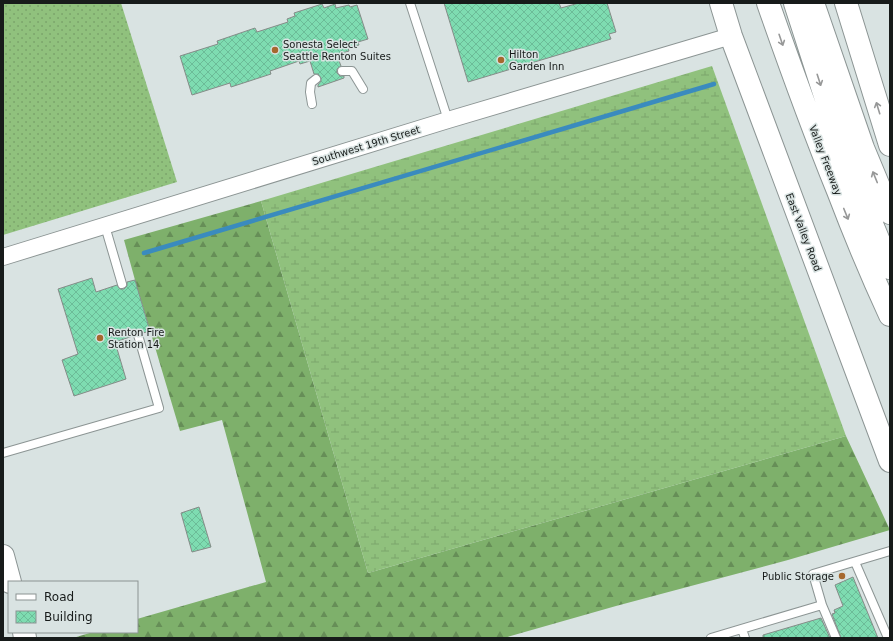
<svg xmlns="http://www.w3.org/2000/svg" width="893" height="641" font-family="'DejaVu Sans',sans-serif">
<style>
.grass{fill:url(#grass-dots)}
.forest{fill:url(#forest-firs)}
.wetland{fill:url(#wetland-marsh)}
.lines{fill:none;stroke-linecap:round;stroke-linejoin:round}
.stream{stroke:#3a8bbe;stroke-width:4.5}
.building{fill:url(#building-cross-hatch);stroke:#858c88}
.lane-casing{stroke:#8c9594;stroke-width:10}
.street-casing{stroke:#8c9594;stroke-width:18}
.secondary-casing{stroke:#8c9594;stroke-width:24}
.highway-casing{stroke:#8c9594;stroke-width:24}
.lane{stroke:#fff;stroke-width:8}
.street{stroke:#fff;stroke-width:16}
.secondary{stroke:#fff;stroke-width:22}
.highway{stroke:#fff;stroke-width:22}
.oneway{stroke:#979898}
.poi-dot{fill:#a6682e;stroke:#d9e3e2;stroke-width:1.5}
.labels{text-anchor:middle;stroke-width:3;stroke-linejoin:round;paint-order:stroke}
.poi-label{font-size:10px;fill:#171b1a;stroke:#d9e3e2;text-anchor:start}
.street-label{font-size:10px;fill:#171b1a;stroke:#d9e3e2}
</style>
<defs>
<pattern id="grass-dots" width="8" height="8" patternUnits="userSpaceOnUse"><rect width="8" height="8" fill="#90c17d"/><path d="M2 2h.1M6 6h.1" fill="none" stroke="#7ba56b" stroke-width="1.8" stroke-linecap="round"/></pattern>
<pattern id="forest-firs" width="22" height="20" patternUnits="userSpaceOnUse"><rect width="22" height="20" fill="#7eb06b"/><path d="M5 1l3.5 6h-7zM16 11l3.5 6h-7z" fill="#668e57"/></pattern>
<pattern id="wetland-marsh" width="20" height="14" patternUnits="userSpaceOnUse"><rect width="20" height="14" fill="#90c17d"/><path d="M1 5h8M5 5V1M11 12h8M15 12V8" fill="none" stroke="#7ba56b"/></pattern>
<pattern id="building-cross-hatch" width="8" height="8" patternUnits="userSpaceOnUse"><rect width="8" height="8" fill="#7edcb1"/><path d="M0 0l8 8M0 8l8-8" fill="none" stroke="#6cbc98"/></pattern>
</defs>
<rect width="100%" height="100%" fill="#d9e3e2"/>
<path class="grass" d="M3,3H121L177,182L3,235Z"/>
<path class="forest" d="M261,201L368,573L846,436L890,530L788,560L616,606L504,638H73L93,632H137V619L266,582L222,420L180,431L135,280L124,240Z"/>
<path class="wetland" d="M712,66L846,436L368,573L261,201Z"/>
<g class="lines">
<path class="stream" d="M144,253L714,84"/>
</g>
<path class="building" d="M444,3H559L561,8L579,3H607L616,32L609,34L611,39L468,82Z
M322,4L324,8L335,4L336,8L349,5L350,7L357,5L368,39L358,42L359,45L348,48L349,51L342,53L343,56L338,58L341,66L337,69V73L340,76H344V78L318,87V85L321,81V78L318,74H314L310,61L300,64L299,61L270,71L271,74L231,87L230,83L192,95L180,56L218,44L217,41L255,28L257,32L288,22L287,19L295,16L294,13Z
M92,278L96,292L117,285L120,289H124L127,286V282L135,280L150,331L143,333L140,330H136L133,333V336L115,342L126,379L74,396L62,360L78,354L58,289Z
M199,507L211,547L192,552L181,513Z
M853,577L878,638H841L832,614L835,613L834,610L843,606L835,585Z
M821,618L830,638H763V635Z"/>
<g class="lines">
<defs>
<path id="lane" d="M410,3L448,120
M342,71H352L363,89
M312,104L310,92L311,83L316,79
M105,226L122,284
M3,453L159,408L138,335
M855,562L888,638
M822,605L836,638
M742,629L745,638
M711,638L822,605L813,574L890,551"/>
<path id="street" d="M3,257L448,120L731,36"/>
<path id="secondary" d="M721,3L731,36L890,461
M3,556L10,582
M24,632L25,638"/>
<path id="highway" d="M768,3C790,66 813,129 838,191C854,233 871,274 890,315
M795,3L846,161L890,268
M813,3L863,148L890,213
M846,3L890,145"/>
</defs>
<use href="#lane" class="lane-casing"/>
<use href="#street" class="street-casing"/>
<use href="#secondary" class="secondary-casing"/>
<use href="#highway" class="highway-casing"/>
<use href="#lane" class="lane"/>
<use href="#street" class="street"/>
<use href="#secondary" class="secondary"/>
<use href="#highway" class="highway"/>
</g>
<defs><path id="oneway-shaft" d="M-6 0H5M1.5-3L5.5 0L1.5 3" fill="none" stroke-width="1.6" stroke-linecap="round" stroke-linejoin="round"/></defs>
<g class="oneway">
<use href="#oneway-shaft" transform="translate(781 40) rotate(71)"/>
<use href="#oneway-shaft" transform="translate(819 80) rotate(72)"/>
<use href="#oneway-shaft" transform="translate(878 108) rotate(-107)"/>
<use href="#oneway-shaft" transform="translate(875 177) rotate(-112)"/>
<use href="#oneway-shaft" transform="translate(846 214) rotate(68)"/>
</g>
<g class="poi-dot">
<circle cx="275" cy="50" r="4"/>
<circle cx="501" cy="60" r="4"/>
<circle cx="100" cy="338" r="4"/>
<circle cx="842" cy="576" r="4"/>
</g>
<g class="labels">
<g class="poi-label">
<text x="283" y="48">Sonesta Select<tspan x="283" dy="12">Seattle Renton Suites</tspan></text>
<text x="509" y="58">Hilton<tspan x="509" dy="12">Garden Inn</tspan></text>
<text x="108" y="336">Renton Fire<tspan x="108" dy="12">Station 14</tspan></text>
<text x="834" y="580" text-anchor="end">Public Storage</text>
</g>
<g class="street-label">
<text transform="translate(366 145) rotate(-17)" y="4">Southwest 19th Street</text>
<text transform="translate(826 160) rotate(69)" y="4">Valley Freeway</text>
<text transform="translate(804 232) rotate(69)" y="4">East Valley Road</text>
</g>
</g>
<rect width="893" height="641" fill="none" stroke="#171b1a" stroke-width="8"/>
<rect x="8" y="581" width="130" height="52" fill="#d9e3e2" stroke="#8b9392"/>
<rect x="16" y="594" width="20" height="6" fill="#ffffff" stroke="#8b9392"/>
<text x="44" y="601" font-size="12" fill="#171b1a">Road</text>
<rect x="16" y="611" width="20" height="12" fill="url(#building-cross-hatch)" stroke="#8b9392"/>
<text x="44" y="621" font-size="12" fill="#171b1a">Building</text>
</svg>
